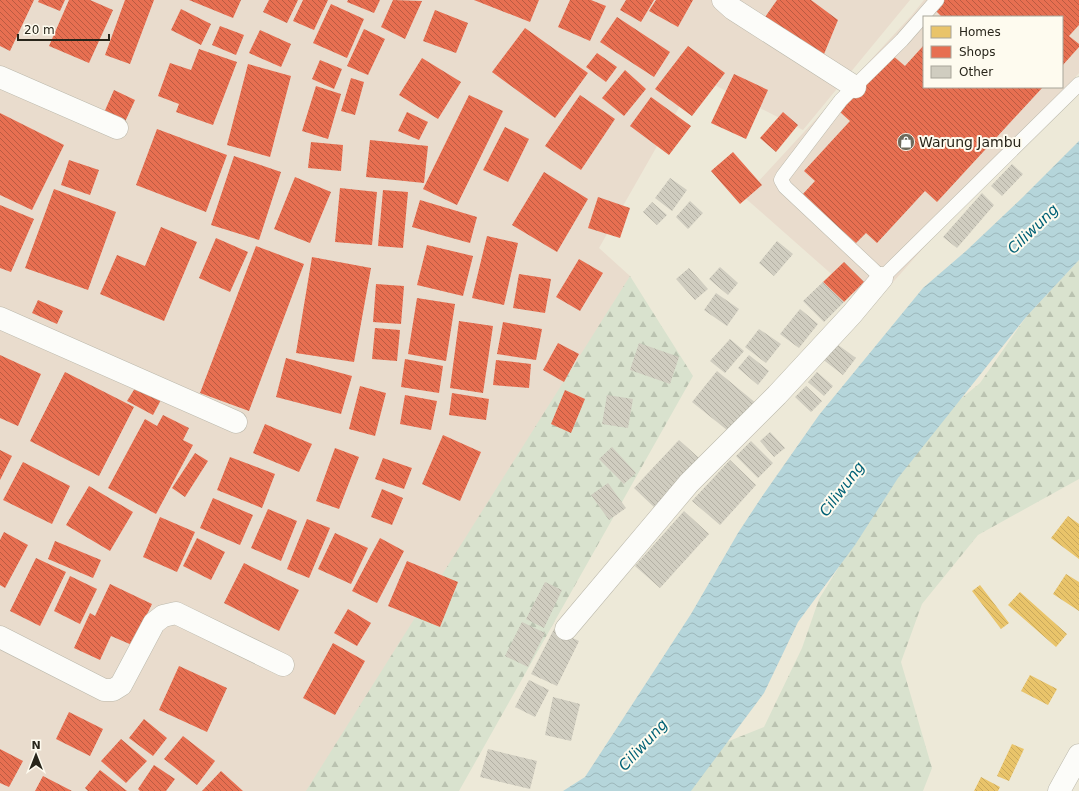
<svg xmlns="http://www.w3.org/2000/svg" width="1079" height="791" font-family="'DejaVu Sans',sans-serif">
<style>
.commercial{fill:#e9dccd;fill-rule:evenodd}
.forest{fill:url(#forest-firs)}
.water{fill:url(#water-waves)}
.homes{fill:url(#homes-back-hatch)}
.shops{fill:url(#shops-back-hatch)}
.building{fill:url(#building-back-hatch)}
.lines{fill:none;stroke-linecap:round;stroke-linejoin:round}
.lane-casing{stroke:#bbb8ab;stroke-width:15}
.street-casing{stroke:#bbb8ab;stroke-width:23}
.secondary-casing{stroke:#bbb8ab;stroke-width:23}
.lane{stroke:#fcfcf9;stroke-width:14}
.street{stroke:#fcfcf9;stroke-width:22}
.secondary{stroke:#fcfcf9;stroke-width:22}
.labels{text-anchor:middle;stroke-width:4;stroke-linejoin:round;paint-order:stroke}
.poi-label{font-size:14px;fill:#28251a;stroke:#fefbef;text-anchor:start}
.water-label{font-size:15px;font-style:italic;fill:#006176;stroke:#fefbef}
</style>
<defs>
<pattern id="forest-firs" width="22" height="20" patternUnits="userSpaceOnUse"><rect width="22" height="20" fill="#d9e2ce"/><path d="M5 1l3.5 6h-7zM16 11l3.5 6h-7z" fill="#bac2b0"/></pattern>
<pattern id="water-waves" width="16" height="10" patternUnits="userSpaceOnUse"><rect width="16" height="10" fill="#b5d5da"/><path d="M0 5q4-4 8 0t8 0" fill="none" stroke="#9cb7ba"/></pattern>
<pattern id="homes-back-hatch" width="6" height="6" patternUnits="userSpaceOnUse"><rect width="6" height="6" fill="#e9c46a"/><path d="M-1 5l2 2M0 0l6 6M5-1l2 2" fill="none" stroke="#c8a85b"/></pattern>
<pattern id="shops-back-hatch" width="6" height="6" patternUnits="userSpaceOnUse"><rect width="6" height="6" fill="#e76f51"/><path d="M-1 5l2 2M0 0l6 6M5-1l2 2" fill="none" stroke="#bb5b42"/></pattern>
<pattern id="building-back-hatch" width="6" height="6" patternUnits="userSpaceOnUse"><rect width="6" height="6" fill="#d0cdc0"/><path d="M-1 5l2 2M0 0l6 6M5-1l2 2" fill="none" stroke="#b3b0a4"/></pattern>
</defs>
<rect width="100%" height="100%" fill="#ede9d8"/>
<path class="commercial" d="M0,0H910L803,130L697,76L599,248L630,276L473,590L315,791H0Z
M924,0H1079V73L870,308L744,197L912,15ZM924,17H1062V87H924Z"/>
<path class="forest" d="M1079,260V479L978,535L922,604L901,662L932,768L923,791H676L714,747L764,727L802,648L819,599L855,541L895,465L946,411L980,383L1026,317Z
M630,276L693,376L459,791H306Z"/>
<path class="water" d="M1079,141V260L1026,317L898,478L855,545L798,622L764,693L691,791H563L585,777L691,614L738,533L761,498L819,415L923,288L966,251L1023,197Z"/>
<path class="homes" d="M1068,516L1079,524V559L1051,538Z
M1066,574L1079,582V611L1053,594Z
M980,585L1009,623L1001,629L972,591Z
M1020,592L1067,634L1056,647L1008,605Z
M1030,675L1057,689L1048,705L1021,691Z
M1012,744L1024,749L1009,781L997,776Z
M981,777L1000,787L998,791H974Z"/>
<path class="shops" d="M0,0H34L10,51L0,46Z
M39,0H65L60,11L38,2Z
M69,0H90L113,10L89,63L49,46Z
M125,0H154L130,64L105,55Z
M189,0H241L233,18Z
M269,0H298L287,23L263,12Z
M303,0H328L314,30L293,21Z
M348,0H380L374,13L347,2Z
M393,0L422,1L405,39L381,27Z
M474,0H539L530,22Z
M570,0H591L606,6L590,41L558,27Z
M626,0H654L641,22L620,10Z
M656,0H693L678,27L649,11Z
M777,0H811L838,20L822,59L763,20Z
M942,0H1079V25L1069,36L1079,44V47L1062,66V17H942L934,9Z
M331,4L364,19L347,58L313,43Z
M181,9L211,24L201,45L171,30Z
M435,10L468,23L456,53L423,41Z
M617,17L670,52L654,77L600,42Z
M220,26L244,35L236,55L212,45Z
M525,28L588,73L555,118L492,72Z
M364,29L385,39L368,75L347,66Z
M260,30L291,44L281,67L249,53Z
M924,45V87H1043L937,202L925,191L877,243L866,233L856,243L802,195L815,181L804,171L850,121L840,112L892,55L905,66Z
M688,46L725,73L692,116L655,89Z
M199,49L237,62L213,125L176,112L179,104L158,96L170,63L191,70Z
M597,53L617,67L606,82L586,67Z
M422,58L461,82L438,119L399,95Z
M320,60L342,69L334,89L312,79Z
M248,64L291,76L270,157L227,145Z
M625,70L646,89L624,116L602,98Z
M734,74L768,90L746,139L711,123Z
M351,78L364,82L355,115L341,111Z
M316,86L341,94L328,139L302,131Z
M114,90L135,100L124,124L103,115Z
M469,95L503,111L457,205L423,189Z
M580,95L615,119L581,170L545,146Z
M651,97L691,126L669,155L630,126Z
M407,112L428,122L419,140L398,131Z
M783,112L798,125L776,152L760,138Z
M0,113L64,145L32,210L0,195Z
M505,127L529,139L508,182L483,170Z
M157,129L227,155L206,212L136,185Z
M370,140L428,146L424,183L366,177Z
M311,142L343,145L341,171L308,168Z
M733,152L762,185L740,204L711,171Z
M234,156L281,172L259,240L211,225Z
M69,160L99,170L90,195L61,185Z
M544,172L588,199L557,252L512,225Z
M295,177L331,192L310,243L274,229Z
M340,188L377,192L372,245L335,242Z
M54,189L116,212L88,290L25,268Z
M383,190L408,192L403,248L378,246Z
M598,197L630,208L620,238L588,228Z
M420,200L477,217L470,243L412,227Z
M0,205L34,219L11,272L0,268Z
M161,227L197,242L164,321L100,294L117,255L145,266Z
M487,236L518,243L504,305L472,298Z
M216,238L248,252L230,292L199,278Z
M427,245L473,256L463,296L417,285Z
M256,246L304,264L249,411L200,393Z
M312,257L371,268L354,362L296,353Z
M579,259L603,273L580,311L556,297Z
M844,262L864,282L844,302L823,282Z
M519,274L551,279L545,313L513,308Z
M376,284L404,286L401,324L373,322Z
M417,298L455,304L446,361L408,354Z
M38,300L63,311L57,324L32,313Z
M459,321L493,326L483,393L450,388Z
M503,322L542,329L536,360L497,354Z
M375,328L400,330L397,361L372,359Z
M558,343L579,354L564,382L543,370Z
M0,355L41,374L18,426L0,418Z
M286,358L352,376L341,414L276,397Z
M405,359L443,366L439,393L401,387Z
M496,360L531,364L529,388L493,385Z
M65,372L134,407L99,476L30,441Z
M137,385L162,398L153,415L127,401Z
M360,386L386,393L375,436L349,429Z
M565,390L585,399L571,433L551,424Z
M452,393L489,399L486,420L449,415Z
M405,395L437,401L431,430L400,424Z
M163,415L189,428L183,440L193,445L156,514L108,488L145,419L157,426Z
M265,424L312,444L299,472L253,453Z
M443,435L481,452L460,501L422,484Z
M335,448L359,457L339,509L316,501Z
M0,450L12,456L0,480Z
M195,453L208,461L185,497L172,488Z
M230,457L275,474L262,508L217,490Z
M383,458L412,468L404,489L375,479Z
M23,462L70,486L52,524L3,500Z
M89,486L133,512L110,551L66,525Z
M382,489L403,498L392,525L371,517Z
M213,498L253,515L240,545L200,528Z
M268,509L297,521L281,561L251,548Z
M160,517L195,532L177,572L143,557Z
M307,519L330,528L309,578L287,569Z
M4,532L28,545L5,588L0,585V540Z
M335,533L368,548L351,584L318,569Z
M197,538L225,552L211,580L183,566Z
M380,538L404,551L377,603L352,591Z
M55,541L101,560L93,578L48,559Z
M36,558L66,572L40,626L10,611Z
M407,561L458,582L440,627L388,606Z
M244,563L299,590L279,631L224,603Z
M70,576L97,589L80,624L54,611Z
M110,584L152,604L132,645L111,636L100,660L74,648L90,613L95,616Z
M348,609L371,623L357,646L334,633Z
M333,643L365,661L335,715L303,698Z
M179,666L227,688L207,732L159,710Z
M69,712L103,729L90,756L56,739Z
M144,719L167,738L153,756L129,738Z
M183,736L215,761L197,785L164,759Z
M121,739L147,761L126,783L101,761Z
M0,749L23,761L9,787L0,783Z
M154,765L175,779L166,791H140L138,789Z
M100,770L127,791H88L85,788Z
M221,771L243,791H202Z
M43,776L72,791H35Z"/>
<path class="building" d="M1012,164L1023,174L1002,196L991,186Z
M670,178L687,190L672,211L655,198Z
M982,193L994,205L957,248L943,237Z
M690,201L703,213L688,229L676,217Z
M652,202L667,215L657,225L643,212Z
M777,241L793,254L774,276L759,263Z
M720,267L738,283L728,295L709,279Z
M689,268L708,289L695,300L676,279Z
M823,282L844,302L824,322L803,301Z
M716,293L739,309L727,326L704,310Z
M800,309L818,324L799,348L780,334Z
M759,329L781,344L766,363L745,347Z
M730,339L744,351L725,373L710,361Z
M834,342L856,358L843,375L821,358Z
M639,343L679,357L670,384L630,370Z
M749,355L769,371L758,385L738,368Z
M717,371L757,404L732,434L692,402Z
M817,372L833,386L824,396L808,382Z
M806,386L822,401L811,412L795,397Z
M607,395L633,399L628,428L602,424Z
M770,432L785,448L774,457L760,441Z
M679,440L699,458L654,507L634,488Z
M751,441L773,463L758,478L736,456Z
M612,447L636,473L624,484L599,459Z
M730,460L756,485L720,525L692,501Z
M608,483L626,508L609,520L591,495Z
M684,511L709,534L660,588L635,566Z
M545,582L562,590L544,628L526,619Z
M522,622L545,633L528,667L505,656Z
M554,629L579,641L557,686L531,674Z
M529,680L549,690L535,717L515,707Z
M553,697L580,704L571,741L545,735Z
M488,749L537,761L530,789L480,777Z"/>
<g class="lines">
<defs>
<path id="lane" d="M937,0L902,40L841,100L783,176L781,180L785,187L882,278L1079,84"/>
<path id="street" d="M723,0L733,9L855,87
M0,77L117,128
M0,318L236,422
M566,629L689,483L777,395L852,314L882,278
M0,637L104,690H113L121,685L154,623L163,616L176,613L283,665"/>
<path id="secondary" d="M1059,791L1079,755"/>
</defs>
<use href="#lane" class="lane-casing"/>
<use href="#street" class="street-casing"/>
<use href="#secondary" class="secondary-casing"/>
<use href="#lane" class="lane"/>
<use href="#street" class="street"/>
<use href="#secondary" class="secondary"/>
</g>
<defs>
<symbol id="shop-disc" viewBox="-11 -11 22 22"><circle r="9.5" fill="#6d6a5c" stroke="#fefbef"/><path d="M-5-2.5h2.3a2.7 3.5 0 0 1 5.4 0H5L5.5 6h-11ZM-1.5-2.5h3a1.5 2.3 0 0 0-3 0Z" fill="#fff"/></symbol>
</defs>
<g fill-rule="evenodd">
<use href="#shop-disc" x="896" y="132" width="20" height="20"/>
</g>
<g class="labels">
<g class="poi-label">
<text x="919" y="147">Warung Jambu</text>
</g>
<g class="water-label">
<text transform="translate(1033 229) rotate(-44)" y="5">Ciliwung</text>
<text transform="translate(842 489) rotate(-53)" y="5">Ciliwung</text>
<text transform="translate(643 745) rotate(-47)" y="5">Ciliwung</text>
</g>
</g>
<rect x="923" y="16" width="140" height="72" fill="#fefbef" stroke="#a8a59a"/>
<rect x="931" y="26" width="20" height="12" fill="#e9c46a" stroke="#a8a59a"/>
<text x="959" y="36" font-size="12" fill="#28251a">Homes</text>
<rect x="931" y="46" width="20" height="12" fill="#e76f51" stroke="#a8a59a"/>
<text x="959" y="56" font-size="12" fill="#28251a">Shops</text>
<rect x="931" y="66" width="20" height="12" fill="#d0cdc0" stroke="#a8a59a"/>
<text x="959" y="76" font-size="12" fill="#28251a">Other</text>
<g transform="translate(36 755)" stroke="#fefbef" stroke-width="3" paint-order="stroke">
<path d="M0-3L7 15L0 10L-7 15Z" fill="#28251a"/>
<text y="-6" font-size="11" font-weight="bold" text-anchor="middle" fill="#28251a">N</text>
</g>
<path d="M18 34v6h91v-6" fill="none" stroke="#28251a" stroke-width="2"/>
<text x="24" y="34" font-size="12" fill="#28251a" stroke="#fefbef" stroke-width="3" paint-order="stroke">20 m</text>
</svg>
